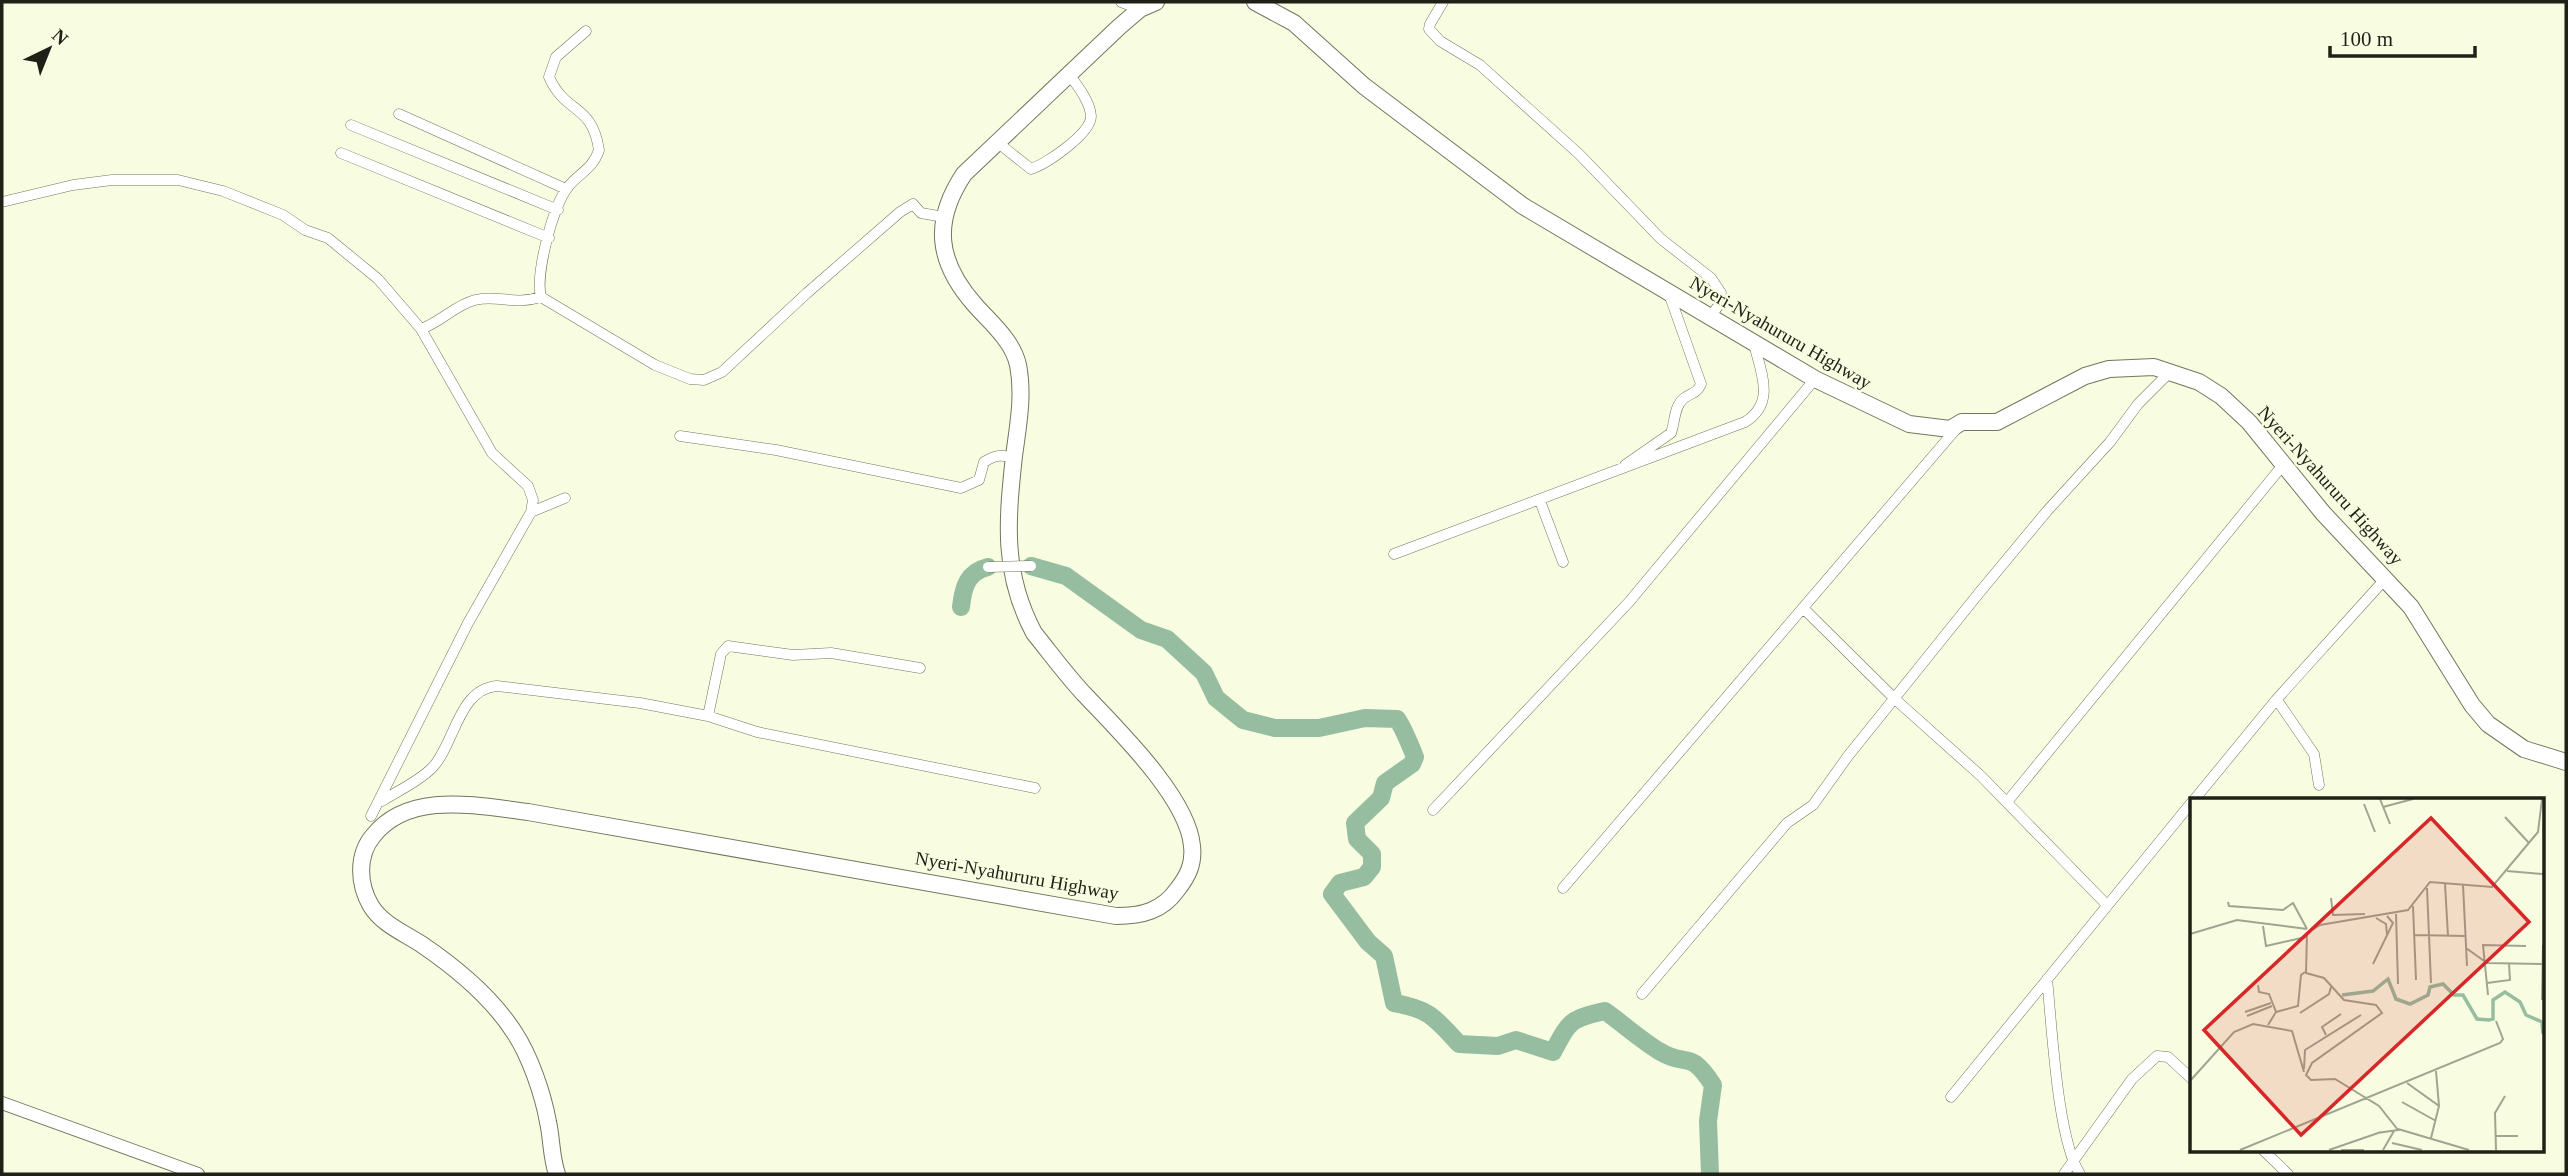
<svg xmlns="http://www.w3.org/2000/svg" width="2568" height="1176" font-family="'Times New Roman',serif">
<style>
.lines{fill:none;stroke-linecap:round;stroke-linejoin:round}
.river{stroke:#96bd9f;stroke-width:18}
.minor-casing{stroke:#73765e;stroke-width:11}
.tertiary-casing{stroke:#73765e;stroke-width:14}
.trunk-casing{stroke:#73765e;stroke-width:18}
.minor{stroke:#fff;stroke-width:10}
.tertiary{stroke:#fff;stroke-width:12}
.trunk{stroke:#fff;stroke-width:16}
.minor-bridge-casing{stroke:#73765e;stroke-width:11;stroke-linecap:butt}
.minor-bridge{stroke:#fff;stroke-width:10}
.labels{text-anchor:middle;stroke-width:5;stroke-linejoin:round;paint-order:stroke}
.street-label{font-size:19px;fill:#1f2117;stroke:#f8fce1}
.inset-river{fill:none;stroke:#96bd9f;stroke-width:3.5}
.inset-road{fill:none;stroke:#a1a490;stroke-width:2}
.view{fill:#d62828;fill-opacity:0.15;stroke:#d62828;stroke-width:3.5}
.inset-edge{fill:none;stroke:#1f2117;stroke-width:3.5}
</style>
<rect width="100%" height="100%" fill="#f8fce1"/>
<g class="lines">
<path class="river" d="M1031,566L1066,576L1141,630L1167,639L1204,673L1216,698L1243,720L1275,728H1319L1365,718L1397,719C1403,727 1411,747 1415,757L1412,764L1385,783L1381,798L1355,823L1357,839L1372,854V867L1364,877L1340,883L1332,894L1368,942L1384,956L1394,1003C1430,1009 1436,1019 1459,1044L1498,1046L1516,1040L1553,1052C1570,1020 1570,1019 1605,1011C1623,1024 1641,1040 1659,1051C1688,1069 1688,1047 1713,1085L1708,1121L1710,1174
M961,607C963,588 967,572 988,567"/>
<defs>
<path id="minor" d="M1121,2L1140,9
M1443,2L1430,24L1429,29L1440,41L1480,65L1579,154L1661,239L1711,278L1721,293L1718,306L1711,316
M399,114L566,189
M351,125L558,210
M997,142L1031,169C1046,164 1091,134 1091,116C1090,101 1077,85 1068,73
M341,153L549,238
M2,202L73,185L112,180H178L223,191L283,215L305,230L328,238L378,279L421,329L492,453L528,486L533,500L531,512L468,623L371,816
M541,297L655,365L690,379L704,380L722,372L807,293L900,212L913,204L921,213L944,217
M421,329C441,322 455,305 475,300C498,294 512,306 541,297C535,275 553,205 568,187C579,173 593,169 599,150C592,103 566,115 549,77L556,57L586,31
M680,436L776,450L961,488L979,480L984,462C995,455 1002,454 1014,458
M1625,465L1671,433C1675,422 1674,407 1683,399C1690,393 1697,394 1701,384L1668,291
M1540,501L1563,562
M531,512L565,498
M1394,554L1745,422C1777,402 1760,371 1753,340
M1804,609L1896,700L1981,776L2106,904
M2277,700L2314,754L2319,785
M708,716L721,654L728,646L793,655L831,653L920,668
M2194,800L2276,700L2386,578
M382,801C399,790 418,782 432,768C455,744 458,689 497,686L640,703L708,716L757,732L1035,788
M2007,802L2283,465
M1433,810L1629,602L1815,379
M1563,888L1957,428
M2047,979C2052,1025 2057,1139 2080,1174
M1642,994L1787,823L1813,805L1848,756L1979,593L2047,511L2110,442L2138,404L2171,371
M1951,1097L2192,802
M2263,1150L2288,1174
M2064,1174L2132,1079L2157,1056L2168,1057L2192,1079"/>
<path id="tertiary" d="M2,1103L198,1174"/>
<path id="trunk" d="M1255,2L1294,23L1364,86L1523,206L1815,379L1909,424L1950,429L1962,422H1997L2085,376L2109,369L2154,367L2199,382L2221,396L2249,422L2323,513L2411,607L2472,705L2488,724L2524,749L2566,762
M557,1174C551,1157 552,1140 548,1122C543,1094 530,1056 514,1032C492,998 455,967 421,944C404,933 382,924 371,906C358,884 357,855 373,836C409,790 478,806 528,812L1116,916C1142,916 1162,911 1177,890C1188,876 1194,864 1192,846C1188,798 1118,730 1085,695C1067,676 1051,654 1034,633C1002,573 1007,521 1014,456C1018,426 1024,395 1018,365C1013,341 990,322 975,305C937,262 932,222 964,174L1119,27L1140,9L1156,2"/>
</defs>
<use href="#minor" class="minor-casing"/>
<use href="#tertiary" class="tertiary-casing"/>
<use href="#trunk" class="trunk-casing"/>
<use href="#minor" class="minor"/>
<use href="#tertiary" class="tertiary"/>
<use href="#trunk" class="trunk"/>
<defs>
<path id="minor-bridge" d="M988,567L1031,566"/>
</defs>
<use href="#minor-bridge" class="minor-bridge-casing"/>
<use href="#minor-bridge" class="minor-bridge"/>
</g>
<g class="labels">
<g class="street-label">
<text transform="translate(1781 332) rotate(30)" y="7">Nyeri-Nyahururu Highway</text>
<text transform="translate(2331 485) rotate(48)" y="7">Nyeri-Nyahururu Highway</text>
<text transform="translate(1017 875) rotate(10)" y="7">Nyeri-Nyahururu Highway</text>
</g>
</g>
<g transform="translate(2190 798)">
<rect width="354" height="354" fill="#f8fce1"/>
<path class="inset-river" d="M152,197L183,193L198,181L206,201L220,206L238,197L240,189L253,186L264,197H273L287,221L299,222L303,221V202L315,194L330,204L336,217L352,224L353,236"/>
<path class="inset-road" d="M190,1L200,26M174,6L185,34M193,9L223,1M315,19L339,45M317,73L353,76M255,86L258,138M273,87L277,168M237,90L241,185M141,100L143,117L175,116M38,104L39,108L93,112L103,105L117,131M223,108L226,182M206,116L208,186M186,120L196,126L197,137M73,128L76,148L116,139M0,136L47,122L117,131M224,137L275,138M276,150L297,165L353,166M183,166L203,125L197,118M297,185L320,182L319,166M68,187L69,194L79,196L86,214L78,227M298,197L293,147L336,148M352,202L353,147M55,214L81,205M86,214L108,208L111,177L115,174M110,215L139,196L141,189M57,218L82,208M136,237L132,229L151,216M114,271L115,252L171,217M246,273L249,308M0,283L44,234L63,226L102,233L114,274M217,285L249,308L241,340M212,304L246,323M208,331L279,352M187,335L208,332L189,308L145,281L121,282L116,277L122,265L192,215L186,207L154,202L134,180L116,175L117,135L130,127L218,112L240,84L302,89L348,34L352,1M306,338H328M202,345L232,352M50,352L310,245L313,241L306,223M139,352L191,334M151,352H174M193,352L204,333M306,352L305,315L315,298"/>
<path class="view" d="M241,20L339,124L111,337L14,232Z"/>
<rect width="354" height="354" class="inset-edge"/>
</g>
<rect width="2568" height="1176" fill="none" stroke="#1f2117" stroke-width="7"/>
<g transform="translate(49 49) rotate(43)" stroke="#f8fce1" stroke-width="5" paint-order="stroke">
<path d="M0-5L12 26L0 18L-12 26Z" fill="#1f2117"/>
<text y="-10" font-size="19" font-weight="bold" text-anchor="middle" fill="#1f2117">N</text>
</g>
<path d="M2330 46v10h145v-10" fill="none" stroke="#1f2117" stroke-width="3.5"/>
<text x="2340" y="46" font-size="21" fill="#1f2117" stroke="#f8fce1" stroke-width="5" paint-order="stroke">100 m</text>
</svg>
